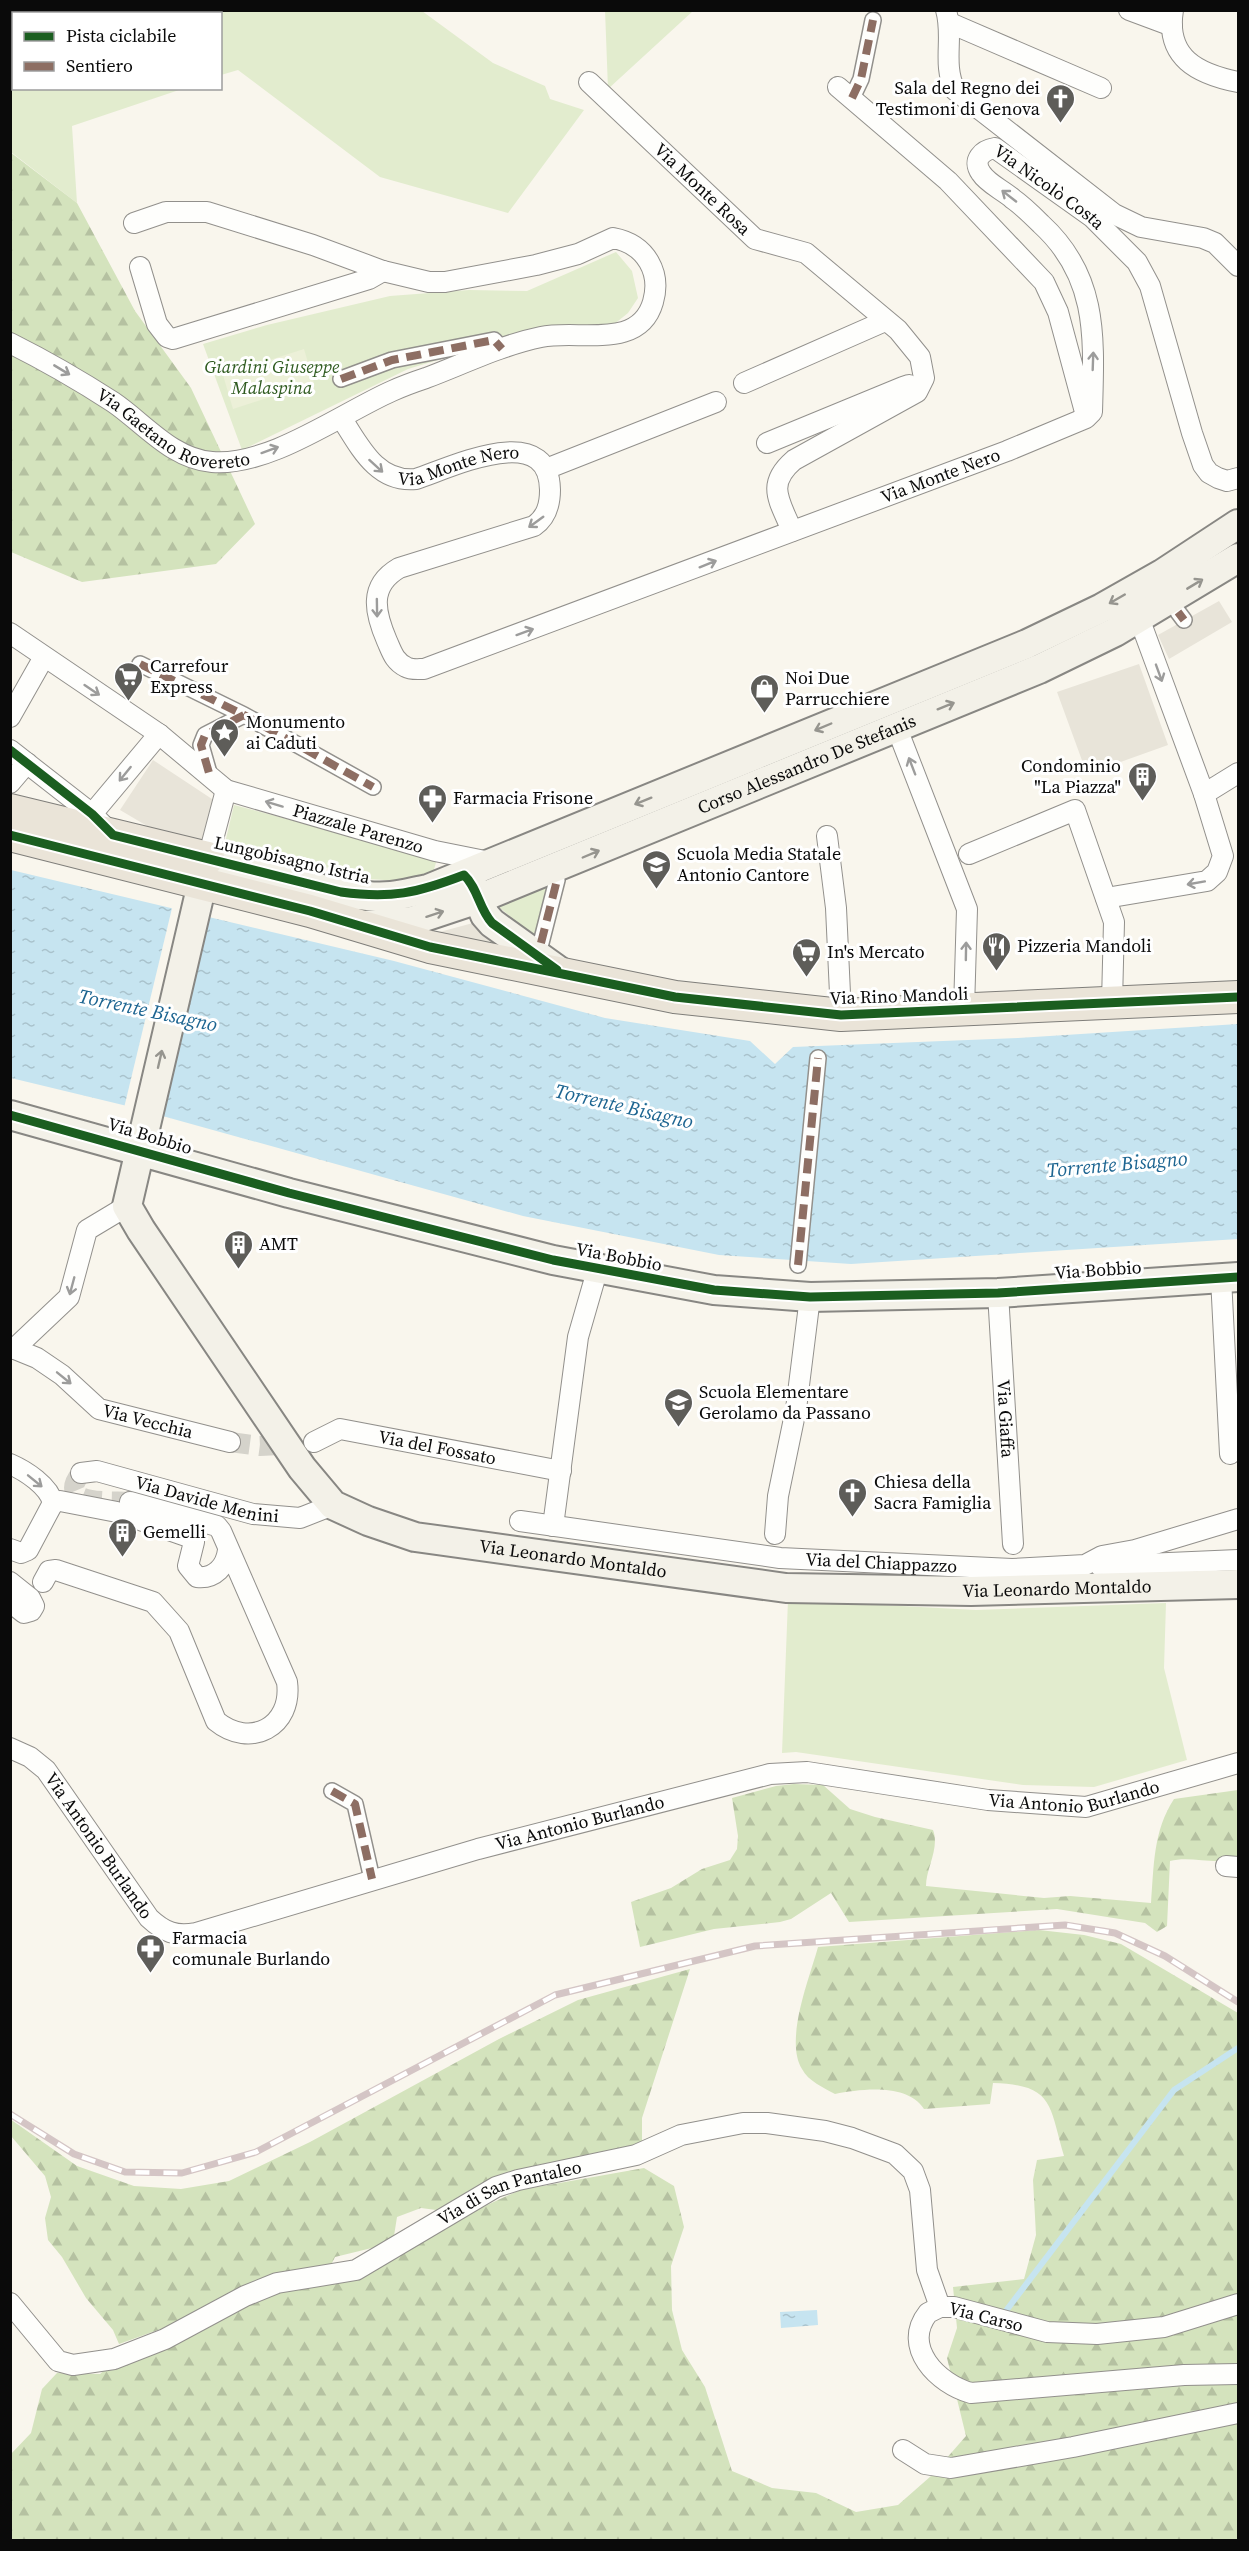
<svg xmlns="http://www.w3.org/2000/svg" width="1249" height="2551" font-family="'Source Serif 4',serif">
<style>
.green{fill:#e2ecce}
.forest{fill:url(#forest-firs)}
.pitch{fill:#ecf0d8}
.plaza{fill:#e8e4d9}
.water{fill:url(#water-ripples)}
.pier{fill:#f9f6ed}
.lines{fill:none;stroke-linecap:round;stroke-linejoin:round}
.stream{stroke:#c6e4f0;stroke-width:6}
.minor-tunnel{stroke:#d5d3cb;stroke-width:20;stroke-dasharray:20 10;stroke-linecap:butt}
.pedestrian-casing{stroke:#92908c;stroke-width:18}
.minor-casing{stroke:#92908c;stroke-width:22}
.secondary-casing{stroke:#888783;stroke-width:32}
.primary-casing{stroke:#7f7e7a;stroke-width:34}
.pedestrian{stroke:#fefefc;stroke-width:15}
.minor{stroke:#fefefc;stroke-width:20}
.secondary{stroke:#f3f1e8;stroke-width:28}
.primary{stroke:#eae4d8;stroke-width:32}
.rail-casing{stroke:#d4c5c5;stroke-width:7}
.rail{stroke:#fff;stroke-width:4.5;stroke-dasharray:14;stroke-linecap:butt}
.quiet{stroke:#8d6e63;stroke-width:8;stroke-dasharray:15 8;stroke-linecap:butt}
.cycleway-casing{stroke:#fff;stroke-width:13}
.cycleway{stroke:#1b5e20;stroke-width:9}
.oneway{stroke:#9c9c9b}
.oneway2{stroke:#96958f}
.labels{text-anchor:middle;stroke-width:6;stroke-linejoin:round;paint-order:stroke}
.poi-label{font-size:18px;fill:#0a0a0a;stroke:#fff;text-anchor:start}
.street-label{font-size:18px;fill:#0a0a0a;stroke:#fff}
.park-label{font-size:18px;font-style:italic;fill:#2f5b20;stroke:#fff}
.water-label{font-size:20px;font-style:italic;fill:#1d6591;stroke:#fff}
</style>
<defs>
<pattern id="forest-firs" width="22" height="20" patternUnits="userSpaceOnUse" patternTransform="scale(1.5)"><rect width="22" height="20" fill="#d4e3bd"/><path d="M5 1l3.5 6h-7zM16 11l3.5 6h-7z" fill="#b5c1a1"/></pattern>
<pattern id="water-ripples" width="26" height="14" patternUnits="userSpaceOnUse" patternTransform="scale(1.5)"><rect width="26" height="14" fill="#c6e4f0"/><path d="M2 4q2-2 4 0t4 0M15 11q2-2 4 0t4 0" fill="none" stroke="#a9c2cc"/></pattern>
</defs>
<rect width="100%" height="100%" fill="#f9f6ed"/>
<path class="green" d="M605,10L693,11L608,89Z
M10,11H422L493,63L545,86L550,99L584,110L508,213L380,177L238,70L221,75L220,14H14V88L182,89L72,126L77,203L11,152Z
M616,252L632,271L638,298L628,313L613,325L521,335L408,369L242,450L203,344L267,325L390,296L469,290L527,291Z
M234,805L437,859L433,873L401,881L368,879L361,871L335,864L320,871L224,847Z
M557,880L541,943L499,907Z
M788,1600L976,1610L1166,1603L1164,1668L1187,1760L1094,1787L1023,1785L796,1752L782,1753Z"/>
<path class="forest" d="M10,152L77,203L135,311L191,388L255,524L216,564L82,582L11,552Z
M794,1784L823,1785L850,1809L875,1817L933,1830C940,1848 926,1868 926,1886L1044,1898L1070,1896L1151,1903C1154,1866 1153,1831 1174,1799L1238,1790V1857C1219,1867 1192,1855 1170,1861L1167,1926L1157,1932L1145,1923L1057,1909L849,1922L831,1893L791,1919L780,1922L714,1929L640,1947L631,1902L671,1888L702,1869L730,1860L737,1849L738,1836L732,1798L776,1786Z
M1039,1930L1084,1935L1121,1944L1238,2013V2540H11L10,2455L31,2433L42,2389L57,2373L100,2374L110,2365L265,2294L320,2282L520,2190L644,2168L674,2186L684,2227L671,2266L672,2310L682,2350L705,2387L732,2471L772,2488L816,2493L856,2512L898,2505L931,2476L966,2436L947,2358L957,2328L953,2287L1024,2279L1036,2235L1033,2180L1037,2160L1064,2156C1049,2105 1054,2085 993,2083L990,2104L924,2109C907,2083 862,2089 835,2094C824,2088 808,2081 802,2069C784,2040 810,1977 818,1947Z
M690,1969L642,2118V2148L444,2211L421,2208L397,2217L394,2236L384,2245L335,2257L330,2267L276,2275L172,2325L119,2344L113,2330L86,2298L62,2257L48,2240L45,2218L51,2197L45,2176L11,2136L10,2119L77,2166L134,2186L181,2189L229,2181L310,2142L499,2039L578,2000Z"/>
<path class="pitch" d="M304,349L314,383L233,409L223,375Z"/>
<path class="plaza" d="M1219,601L1232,622L1169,659L1158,635Z
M1139,664L1168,745L1087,774L1057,692Z
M153,760L215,801L205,842L159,833L120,810Z
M473,923L478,928L517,953L432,934Z"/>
<path class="water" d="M11,870L394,961L605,1018L750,1041L775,1064L793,1047L1018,1038L1238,1024V1239L851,1264L719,1255L523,1216L123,1105L11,1078Z
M817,2310L818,2325L781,2328L780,2312Z"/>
<path class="pier" d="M173,904L211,913L161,1118L124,1108Z"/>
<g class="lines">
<path class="stream" d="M1002,2316L1174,2090L1238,2048"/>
<path class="minor-tunnel" d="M230,1442L260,1446L296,1444
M81,1473C54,1507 113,1500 130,1502"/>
<defs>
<path id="pedestrian" d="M852,98L861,79L873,20
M341,379L392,360L494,340L502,349
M1178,612L1184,620
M140,664L244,715L205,735L201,745L209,773
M244,715L373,787
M541,943L557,880
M798,1265L818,1058
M332,1791L355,1804L372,1879"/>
<g id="minor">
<path d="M946,10C954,37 942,64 955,90L1114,214L1141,227L1203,238L1215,243L1238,266"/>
<path d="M1129,10L1172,26"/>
<path d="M1173,10C1165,58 1198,74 1238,82"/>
<path d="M950,23L1101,88"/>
<path id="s1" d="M589,82L755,239L806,253L898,330L920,357L924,378L917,392L794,460C765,485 780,501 792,531"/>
<path d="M838,87L948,181L1044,282L1058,312L1085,412"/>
<path d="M140,267L157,324L167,337L173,339L369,279L383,271"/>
<path id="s2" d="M10,343C46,361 79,380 113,402C144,423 172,459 212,462C269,467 342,413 392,391C403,386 414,382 426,378C463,364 502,345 541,337C578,329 639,351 653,302C657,288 656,274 649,262C641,248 629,241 613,238L578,254L536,265L445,282H429L383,271L313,245L207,212H166L134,223"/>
<path d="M744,383L885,321"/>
<path id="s3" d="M342,419C360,447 377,483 416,479C450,468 549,419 550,490C550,504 547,517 534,526L399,568C368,586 375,613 387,641C392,652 394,661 406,667C411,670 418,669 424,669L1007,451L1086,418L1092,412C1094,339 1099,277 1041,224C1032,215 1023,206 1013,199C1003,190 988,184 981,173C972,160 982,150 995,148L1092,217L1137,262L1150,286L1192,433L1203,465L1209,473L1218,478L1227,481L1238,478"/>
<path d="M767,443L903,387L909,385L915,390"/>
<path d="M546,469L716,402"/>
<path id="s4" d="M10,633L159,734L226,790L435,851L490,862"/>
<path d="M10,717L44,657"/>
<path d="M896,726L967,909L964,1009"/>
<path d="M10,750L92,814L109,831"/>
<path d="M10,783L27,763"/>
<path d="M1204,794L1238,773"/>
<path d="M92,814L159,734"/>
<path d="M827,836L836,908L841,1015"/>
<path d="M969,854L1075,810L1114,922L1112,1002"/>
<path d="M208,858L226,790"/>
<path d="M1106,898L1207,881L1217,872L1223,856L1204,794L1139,618"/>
<path d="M1221,1278L1230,1454"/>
<path id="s5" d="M998,1293L1013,1544"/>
<path id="s6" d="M10,1347L37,1358L62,1375L99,1409L230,1442"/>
<path d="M14,1349L69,1297L87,1230L127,1206"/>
<path id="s7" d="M314,1442L340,1429L561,1471"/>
<path d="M10,1464C26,1471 49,1486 53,1503L28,1550L21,1553L10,1549"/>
<path id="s8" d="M81,1473L97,1471L253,1514L300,1518L333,1505"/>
<path d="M53,1503L60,1501L117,1512L192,1538L194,1542L188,1566L197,1577C215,1579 226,1566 228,1550"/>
<path id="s9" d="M520,1521L780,1558L1012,1569L1085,1565L1102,1556L1135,1550L1238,1519"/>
<path d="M553,1526L578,1337L597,1271"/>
<path d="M775,1534L778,1496L796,1409L810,1297"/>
<path d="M1100,1566L1238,1560"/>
<path d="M10,1582L30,1598L34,1606L31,1611L24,1613L10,1602"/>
<path d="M43,1582L49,1571L56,1570L153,1602L179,1631L216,1721C250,1749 293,1727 287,1682L221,1531L217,1526L130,1502"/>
<path id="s10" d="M10,1748L30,1757L46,1770L149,1918C164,1932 176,1937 196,1933L478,1849L770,1774L807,1772L988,1800L1086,1807L1238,1763"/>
<path d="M1226,1866L1238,1867"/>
<path id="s11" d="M10,2303L58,2361L73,2365L114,2359L165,2339L245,2296L277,2283L356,2270L496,2187L518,2180L636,2155L681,2135L743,2123H767L825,2131L852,2138L895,2154L913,2171L920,2190L927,2270L940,2307"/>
<path d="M1238,2304L1164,2327L1097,2334L1047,2332L954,2307H940L928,2313C901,2347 938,2384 971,2393L1184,2375L1238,2374"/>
<path d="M903,2450L925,2464L951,2468L1073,2447L1238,2413"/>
</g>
<g id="secondary">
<path id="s12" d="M1238,524L1162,574L1102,608L1027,644L428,889C416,891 403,895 391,896C343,901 257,871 208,858L127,1206L141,1230L302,1468L333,1505L368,1521L415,1537L786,1588L971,1591L1238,1584"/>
<path d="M472,884L485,915L492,923L559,971"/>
<path id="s13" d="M365,925L412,921L478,899L1039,669L1115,632L1238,558"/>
<path d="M10,1115L289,1193L553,1260L714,1290L810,1297L998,1293L1238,1277"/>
</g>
<path id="primary" d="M10,810L208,858
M10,835L310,911L430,947L675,997L841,1015L1238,997"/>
</defs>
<use href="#pedestrian" class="pedestrian-casing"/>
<use href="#minor" class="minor-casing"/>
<use href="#secondary" class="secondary-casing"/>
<use href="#primary" class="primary-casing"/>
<use href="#pedestrian" class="pedestrian"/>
<use href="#minor" class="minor"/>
<use href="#secondary" class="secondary"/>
<use href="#primary" class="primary"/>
<defs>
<path id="rail" d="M10,2114L74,2154L125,2172L182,2173L256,2152L555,1995L755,1946L1065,1925L1115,1933L1165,1956L1238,2002"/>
</defs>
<use href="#rail" class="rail-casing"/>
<use href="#rail" class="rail"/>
<path class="quiet" d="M852,98L861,79L873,20
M341,379L392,360L494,340L502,349
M1178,612L1184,620
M140,664L244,715L205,735L201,745L209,773
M244,715L373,787
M541,943L557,880
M798,1265L818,1058
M332,1791L355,1804L372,1879"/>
<defs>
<path id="cycleway" d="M10,750L92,814L113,835L341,892C391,899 417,893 464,875C478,888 479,909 492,923L557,970
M10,835L310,911L430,947L675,997L841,1015L1238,997
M10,1115L289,1193L553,1260L714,1290L810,1297L998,1293L1238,1277"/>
</defs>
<use href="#cycleway" class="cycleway-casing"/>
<use href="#cycleway" class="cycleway"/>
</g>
<defs><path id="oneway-shaft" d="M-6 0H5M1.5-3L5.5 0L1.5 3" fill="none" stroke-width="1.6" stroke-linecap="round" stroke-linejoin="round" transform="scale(1.5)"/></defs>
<g class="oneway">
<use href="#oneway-shaft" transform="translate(1009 196) rotate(-142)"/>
<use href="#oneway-shaft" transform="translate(1093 361) rotate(-88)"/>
<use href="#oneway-shaft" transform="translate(62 370) rotate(31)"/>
<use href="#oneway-shaft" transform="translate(270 450) rotate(-20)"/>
<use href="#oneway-shaft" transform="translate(376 466) rotate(42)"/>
<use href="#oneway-shaft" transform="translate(536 522) rotate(144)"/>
<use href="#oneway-shaft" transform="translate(708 564) rotate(-22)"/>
<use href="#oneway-shaft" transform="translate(377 608) rotate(89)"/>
<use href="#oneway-shaft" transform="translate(525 632) rotate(-20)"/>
<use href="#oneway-shaft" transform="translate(1159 673) rotate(70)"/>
<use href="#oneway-shaft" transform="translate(92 690) rotate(34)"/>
<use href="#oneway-shaft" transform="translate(912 766) rotate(-111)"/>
<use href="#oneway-shaft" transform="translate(125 774) rotate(129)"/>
<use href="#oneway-shaft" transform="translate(274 804) rotate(-163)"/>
<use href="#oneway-shaft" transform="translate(1196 883) rotate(170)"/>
<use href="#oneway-shaft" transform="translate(966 951) rotate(-89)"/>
<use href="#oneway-shaft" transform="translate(72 1286) rotate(105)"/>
<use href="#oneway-shaft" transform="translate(64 1378) rotate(39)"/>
<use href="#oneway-shaft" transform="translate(35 1481) rotate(39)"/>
</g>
<g class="oneway2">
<use href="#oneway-shaft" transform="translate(1195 584) rotate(-31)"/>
<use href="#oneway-shaft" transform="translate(1117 599) rotate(150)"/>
<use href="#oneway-shaft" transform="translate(946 706) rotate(-22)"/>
<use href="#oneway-shaft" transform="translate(823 727) rotate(157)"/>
<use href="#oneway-shaft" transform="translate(643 801) rotate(158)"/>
<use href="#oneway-shaft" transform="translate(591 854) rotate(-23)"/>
<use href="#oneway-shaft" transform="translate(435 914) rotate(-18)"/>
<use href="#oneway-shaft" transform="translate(160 1059) rotate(-77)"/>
</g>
<defs>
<symbol id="church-pin" viewBox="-11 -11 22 30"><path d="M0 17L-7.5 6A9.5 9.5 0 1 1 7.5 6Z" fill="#5e5d59" stroke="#fff"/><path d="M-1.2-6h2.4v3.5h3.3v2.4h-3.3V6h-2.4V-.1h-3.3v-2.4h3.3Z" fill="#fff"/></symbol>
<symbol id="supermarket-pin" viewBox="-11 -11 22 30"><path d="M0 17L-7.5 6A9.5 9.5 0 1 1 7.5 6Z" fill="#5e5d59" stroke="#fff"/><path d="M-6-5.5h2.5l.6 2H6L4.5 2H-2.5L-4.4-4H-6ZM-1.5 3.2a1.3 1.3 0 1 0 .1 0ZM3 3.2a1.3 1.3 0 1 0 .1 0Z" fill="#fff"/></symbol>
<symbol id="shop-pin" viewBox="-11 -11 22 30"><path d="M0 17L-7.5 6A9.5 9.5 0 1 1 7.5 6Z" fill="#5e5d59" stroke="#fff"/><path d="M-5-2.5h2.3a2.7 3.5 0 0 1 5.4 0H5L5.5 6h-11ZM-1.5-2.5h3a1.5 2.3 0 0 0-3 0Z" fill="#fff"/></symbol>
<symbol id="sight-pin" viewBox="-11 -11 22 30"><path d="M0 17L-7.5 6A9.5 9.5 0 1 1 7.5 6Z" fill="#5e5d59" stroke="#fff"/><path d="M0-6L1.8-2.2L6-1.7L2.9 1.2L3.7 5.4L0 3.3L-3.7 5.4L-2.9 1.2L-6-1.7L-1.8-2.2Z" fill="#fff"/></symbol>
<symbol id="building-pin" viewBox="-11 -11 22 30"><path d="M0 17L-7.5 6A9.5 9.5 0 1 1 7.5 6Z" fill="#5e5d59" stroke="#fff"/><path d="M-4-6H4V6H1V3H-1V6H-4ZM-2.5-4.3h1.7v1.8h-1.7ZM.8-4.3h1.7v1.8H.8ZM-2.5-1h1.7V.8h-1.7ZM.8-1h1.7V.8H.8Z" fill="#fff"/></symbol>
<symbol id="pharmacy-pin" viewBox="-11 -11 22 30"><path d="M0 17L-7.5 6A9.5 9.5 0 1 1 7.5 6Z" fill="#5e5d59" stroke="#fff"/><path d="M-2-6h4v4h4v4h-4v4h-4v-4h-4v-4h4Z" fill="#fff"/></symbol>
<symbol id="school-pin" viewBox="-11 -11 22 30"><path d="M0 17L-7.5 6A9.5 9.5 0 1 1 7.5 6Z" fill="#5e5d59" stroke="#fff"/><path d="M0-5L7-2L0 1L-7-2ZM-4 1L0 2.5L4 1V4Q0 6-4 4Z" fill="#fff"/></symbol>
<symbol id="restaurant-pin" viewBox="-11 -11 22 30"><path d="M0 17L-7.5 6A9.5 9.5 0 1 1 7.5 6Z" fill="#5e5d59" stroke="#fff"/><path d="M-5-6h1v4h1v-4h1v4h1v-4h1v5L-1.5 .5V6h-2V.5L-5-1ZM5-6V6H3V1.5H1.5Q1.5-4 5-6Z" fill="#fff"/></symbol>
</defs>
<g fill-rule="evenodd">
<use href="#church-pin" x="1044" y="82" width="33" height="45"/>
<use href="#supermarket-pin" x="112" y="660" width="33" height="45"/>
<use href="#shop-pin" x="748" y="672" width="33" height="45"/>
<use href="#sight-pin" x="208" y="716" width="33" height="45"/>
<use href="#building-pin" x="1126" y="760" width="33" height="45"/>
<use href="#pharmacy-pin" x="416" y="782" width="33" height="45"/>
<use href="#school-pin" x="640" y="848" width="33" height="45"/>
<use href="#restaurant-pin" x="980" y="930" width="33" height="45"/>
<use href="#supermarket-pin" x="790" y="936" width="33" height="45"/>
<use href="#building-pin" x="222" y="1228" width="33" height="45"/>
<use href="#school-pin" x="662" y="1386" width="33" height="45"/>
<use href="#church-pin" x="836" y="1476" width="33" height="45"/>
<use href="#building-pin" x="106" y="1516" width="33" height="45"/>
<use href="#pharmacy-pin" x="134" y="1932" width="33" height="45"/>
</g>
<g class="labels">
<g class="poi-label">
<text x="1040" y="94" text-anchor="end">Sala del Regno dei<tspan x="1040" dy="21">Testimoni di Genova</tspan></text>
<text x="150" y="672">Carrefour<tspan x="150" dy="21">Express</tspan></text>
<text x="785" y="684">Noi Due<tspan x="785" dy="21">Parrucchiere</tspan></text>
<text x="246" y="728">Monumento<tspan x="246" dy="21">ai Caduti</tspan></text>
<text x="1121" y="772" text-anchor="end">Condominio<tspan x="1121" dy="21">"La Piazza"</tspan></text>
<text x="453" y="804">Farmacia Frisone</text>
<text x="677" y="860">Scuola Media Statale<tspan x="677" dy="21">Antonio Cantore</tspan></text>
<text x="1017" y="952">Pizzeria Mandoli</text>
<text x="827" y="958">In's Mercato</text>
<text x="259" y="1250">AMT</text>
<text x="699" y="1398">Scuola Elementare<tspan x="699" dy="21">Gerolamo da Passano</tspan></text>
<text x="874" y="1488">Chiesa della<tspan x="874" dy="21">Sacra Famiglia</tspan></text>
<text x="143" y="1538">Gemelli</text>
<text x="172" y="1944">Farmacia<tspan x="172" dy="21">comunale Burlando</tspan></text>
</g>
<g class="street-label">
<text dy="6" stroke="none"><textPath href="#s1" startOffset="156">Via Monte Rosa</textPath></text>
<text dy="6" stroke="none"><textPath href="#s3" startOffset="1680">Via Nicolò Costa</textPath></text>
<text dy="6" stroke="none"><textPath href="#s2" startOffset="188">Via Gaetano Rovereto</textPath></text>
<text dy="6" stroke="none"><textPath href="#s3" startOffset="146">Via Monte Nero</textPath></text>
<text dy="6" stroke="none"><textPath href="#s3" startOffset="1131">Via Monte Nero</textPath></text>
<text dy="6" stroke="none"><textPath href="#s13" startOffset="472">Corso Alessandro De Stefanis</textPath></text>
<text dy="6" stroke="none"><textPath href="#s4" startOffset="405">Piazzale Parenzo</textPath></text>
<text transform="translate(292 860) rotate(13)" y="6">Lungobisagno Istria</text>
<text transform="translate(899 996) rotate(-2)" y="6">Via Rino Mandoli</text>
<text transform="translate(150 1136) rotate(17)" y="6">Via Bobbio</text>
<text transform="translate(619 1257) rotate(11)" y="6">Via Bobbio</text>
<text transform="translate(1098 1270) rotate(-4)" y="6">Via Bobbio</text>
<text dy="6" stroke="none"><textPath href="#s5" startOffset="126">Via Giaffa</textPath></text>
<text dy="6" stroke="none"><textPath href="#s6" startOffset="160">Via Vecchia</textPath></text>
<text dy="6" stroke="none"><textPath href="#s7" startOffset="128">Via del Fossato</textPath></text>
<text dy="6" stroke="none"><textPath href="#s8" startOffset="130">Via Davide Menini</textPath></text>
<text dy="6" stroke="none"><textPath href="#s12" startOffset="2084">Via Leonardo Montaldo</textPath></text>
<text dy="6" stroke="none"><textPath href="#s9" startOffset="364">Via del Chiappazzo</textPath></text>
<text dy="6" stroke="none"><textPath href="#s12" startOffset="2570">Via Leonardo Montaldo</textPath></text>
<text dy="6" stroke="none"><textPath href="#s10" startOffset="1178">Via Antonio Burlando</textPath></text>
<text dy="6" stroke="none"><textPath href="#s10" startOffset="674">Via Antonio Burlando</textPath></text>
<text dy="6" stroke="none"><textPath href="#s10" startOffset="135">Via Antonio Burlando</textPath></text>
<text dy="6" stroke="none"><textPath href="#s11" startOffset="566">Via di San Pantaleo</textPath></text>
<text transform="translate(986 2317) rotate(14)" y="6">Via Carso</text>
</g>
<g class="park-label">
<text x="272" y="373">Giardini Giuseppe<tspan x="272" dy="21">Malaspina</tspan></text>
</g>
<g class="water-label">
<text transform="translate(148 1010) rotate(12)" y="7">Torrente Bisagno</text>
<text transform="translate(624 1106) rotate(13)" y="7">Torrente Bisagno</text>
<text transform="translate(1117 1164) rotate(-5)" y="7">Torrente Bisagno</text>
</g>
</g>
<rect width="1249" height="2551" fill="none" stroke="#0a0a0a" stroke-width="24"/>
<rect x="12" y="12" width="210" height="78" fill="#ffffff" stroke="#9d9d9d" stroke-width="1.5"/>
<rect x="24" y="32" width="30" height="9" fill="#1b5e20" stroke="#9d9d9d" stroke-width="1.5"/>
<text x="66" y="42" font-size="18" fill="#0a0a0a">Pista ciclabile</text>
<rect x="24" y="62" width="30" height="9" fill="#8d6e63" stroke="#9d9d9d" stroke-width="1.5"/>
<text x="66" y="72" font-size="18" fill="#0a0a0a">Sentiero</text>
</svg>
